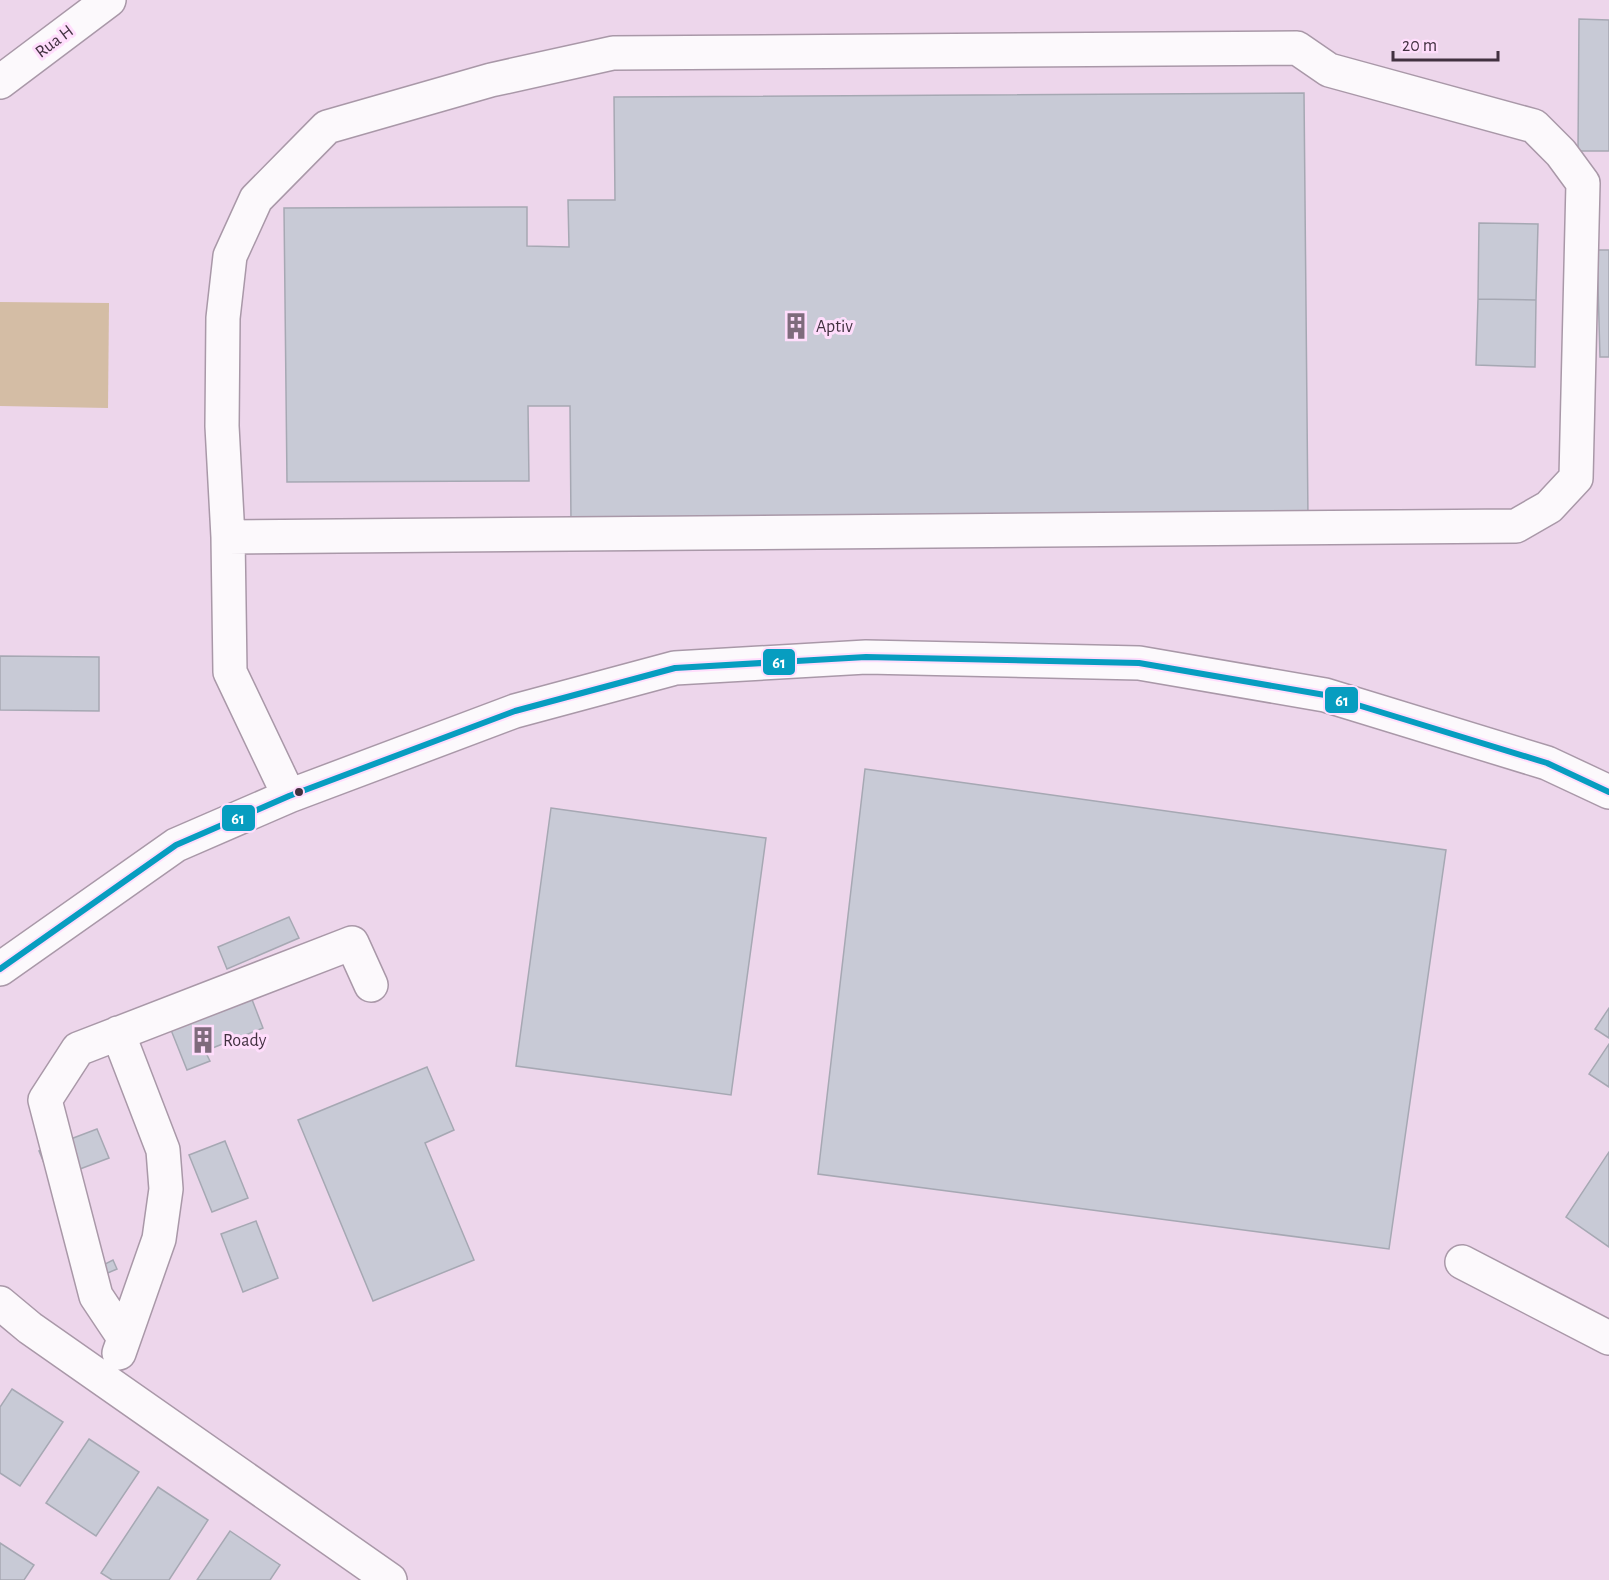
<svg xmlns="http://www.w3.org/2000/svg" width="1609" height="1580" font-family="'Alegreya Sans',sans-serif">
<style>
.green{fill:#d4bda5}
.building{fill:#c8cad6;stroke:#a6a8b3;stroke-width:1.5}
.lines{fill:none;stroke-linecap:round;stroke-linejoin:round}
.minor-casing{stroke:#a998a8;stroke-width:36}
.minor{stroke:#fcf9fc;stroke-width:33}
.bus-1-casing{stroke:#ffddfc;stroke-width:10}
.bus-1{stroke:#079dc0;stroke-width:6}
.bus-dot{fill:#423140;stroke:#ffddfc;stroke-width:2}
.labels{text-anchor:middle;stroke-width:6;stroke-linejoin:round;paint-order:stroke}
.street-label{font-size:18px;fill:#423140;stroke:#ffddfc}
.poi-label{font-size:18px;fill:#423140;stroke:#ffddfc;text-anchor:start}
.line-badge{stroke:#ffddfc;stroke-width:2}
.badge-label{font-size:16px;text-anchor:middle;font-weight:bold;fill:#fff}
</style>
<rect width="100%" height="100%" fill="#edd6eb"/>
<path class="green" d="M0,302L109,303L108,408L0,406Z"/>
<path class="building" d="M1579,19L1609,20V151H1578Z
M1304,93L1308,519L571,523L570,406H528L529,481L287,482L284,208L527,207V246L569,247L568,200H615L614,97Z
M1479,223L1538,224L1536,300L1478,299Z
M1597,250H1609V357H1600Z
M1478,299L1536,300L1535,367L1476,365Z
M0,656L99,657V711L0,710Z
M865,769L1446,850L1389,1249L818,1174Z
M551,808L766,838L731,1095L516,1066Z
M289,917L299,938L227,969L218,947Z
M251,997L263,1028L205,1051L210,1061L187,1070L171,1030Z
M1609,1008V1038L1595,1029Z
M1609,1044V1087L1589,1074Z
M427,1067L454,1130L425,1143L474,1260L373,1301L298,1120Z
M97,1129L109,1158L51,1180L39,1151Z
M225,1141L248,1198L212,1212L189,1155Z
M1609,1152V1247L1566,1217Z
M256,1221L278,1278L243,1292L221,1234Z
M113,1260L117,1269L103,1275L99,1267Z
M12,1389L63,1422L20,1486L0,1473V1407Z
M89,1439L139,1472L96,1536L46,1503Z
M158,1487L208,1520L169,1580H112L101,1573Z
M230,1531L280,1565L270,1580H197Z
M0,1543L34,1565L24,1580H0Z"/>
<g class="lines">
<defs>
<path id="minor" d="M0,82L109,0
M228,537L222,426L223,318L230,256L256,199L327,127L491,80L613,53L1297,48L1329,70L1534,126L1561,153L1583,183L1576,478L1549,507L1516,526L228,537L230,672L289,796
M0,969L176,845L289,796L515,711L675,668L866,657L1139,663L1325,695L1547,763L1609,792
M118,1033L163,1150L166,1189L159,1239L119,1353
M1462,1262L1609,1338
M0,1303L30,1328L390,1580
M124,1338L96,1296L45,1100L78,1049L352,943L371,985"/>
</defs>
<use href="#minor" class="minor-casing"/>
<use href="#minor" class="minor"/>
<defs>
<path id="bus-1" d="M0,969L176,845L289,796L515,711L675,668L866,657L1139,663L1325,695L1547,763L1609,792"/>
</defs>
<use href="#bus-1" class="bus-1-casing"/>
<use href="#bus-1" class="bus-1"/>
</g>
<defs>
<symbol id="building-bare" viewBox="-9 -9 18 18"><path d="M-4-6H4V6H1V3H-1V6H-4ZM-2.5-4.3h1.7v1.8h-1.7ZM.8-4.3h1.7v1.8H.8ZM-2.5-1h1.7V.8h-1.7ZM.8-1h1.7V.8H.8Z" fill="#7e6b7c" stroke="#ffddfc" stroke-width="2.5" paint-order="stroke"/></symbol>
</defs>
<g fill-rule="evenodd">
<use href="#building-bare" x="777" y="307" width="38" height="38"/>
<use href="#building-bare" x="184" y="1021" width="38" height="38"/>
</g>
<circle class="bus-dot" cx="299" cy="792" r="5"/>
<g class="labels">
<g class="street-label">
<text transform="translate(54 41) rotate(-37)" y="6">Rua H</text>
</g>
<g class="poi-label">
<text x="816" y="332">Aptiv</text>
<text x="223" y="1046">Roady</text>
</g>
</g>
<g class="line-badge">
<rect x="762" y="648" width="34" height="28" rx="6" fill="#079dc0"/>
<rect x="1324" y="686" width="35" height="28" rx="6" fill="#079dc0"/>
<rect x="221" y="804" width="35" height="28" rx="6" fill="#079dc0"/>
</g>
<g class="badge-label">
<text x="779" y="668">61</text>
<text x="1342" y="706">61</text>
<text x="238" y="824">61</text>
</g>
<path d="M1393 51v9h105v-9" fill="none" stroke="#423140" stroke-width="3"/>
<text x="1402" y="51" font-size="18" fill="#423140" stroke="#ffddfc" stroke-width="4.5" paint-order="stroke">20 m</text>
</svg>
